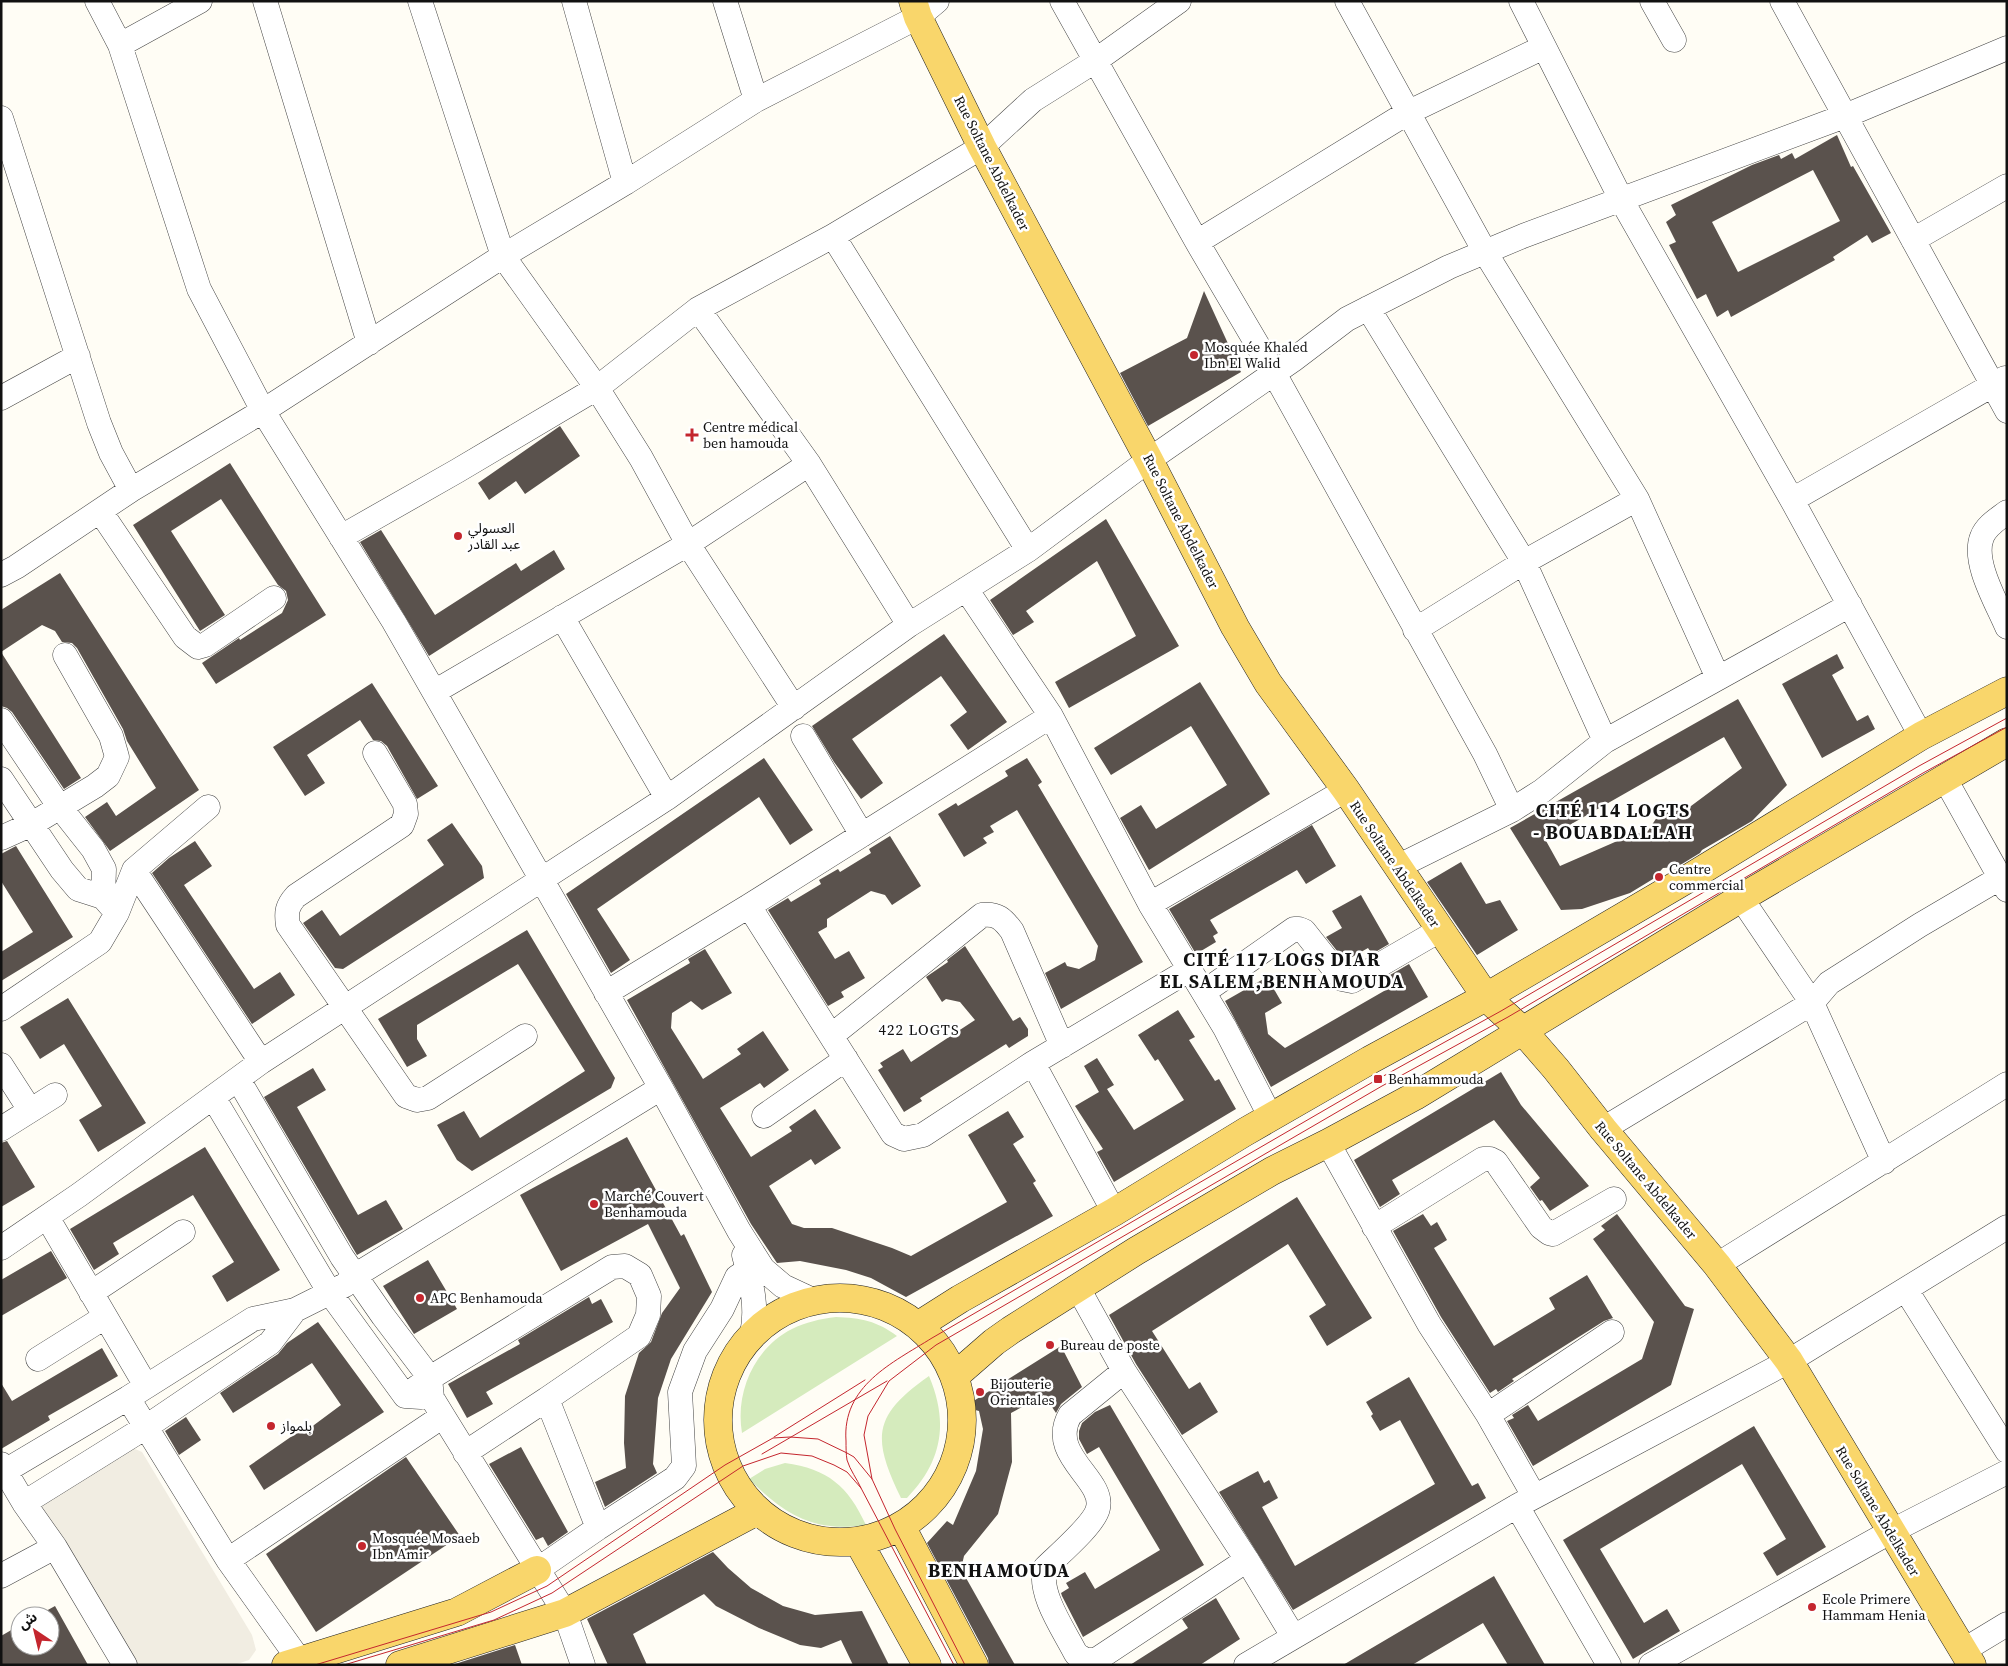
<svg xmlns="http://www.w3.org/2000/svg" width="2008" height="1666" font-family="'Source Serif 4','Noto Sans Arabic',serif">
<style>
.green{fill:#d5ebbd}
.plaza{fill:#f1ede2}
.building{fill:#5a524d;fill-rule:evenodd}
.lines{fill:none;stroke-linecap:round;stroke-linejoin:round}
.minor-casing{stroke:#444;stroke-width:25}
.major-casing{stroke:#222;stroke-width:29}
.minor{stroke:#fff;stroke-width:24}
.major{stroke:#f9d66b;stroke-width:28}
.tram{stroke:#c4262e;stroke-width:1}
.poi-dot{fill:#c4262e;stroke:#fff;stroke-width:2}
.labels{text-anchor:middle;stroke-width:5;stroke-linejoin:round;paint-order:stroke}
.street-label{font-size:14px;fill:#111;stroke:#fff}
.poi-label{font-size:14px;fill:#111;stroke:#fff;text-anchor:start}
.neighbourhood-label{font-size:15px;letter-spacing:1px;fill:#111;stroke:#fff}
.district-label{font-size:19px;font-weight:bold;letter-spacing:1px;fill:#111;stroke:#fff}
</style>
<rect width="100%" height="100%" fill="#fffdf5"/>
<path class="green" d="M836,1317C861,1318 877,1321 897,1336L742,1433C735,1393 754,1348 792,1329C806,1322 820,1319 836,1317Z
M929,1376C949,1423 942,1462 907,1498H901C872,1438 872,1416 929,1376Z
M785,1463C828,1469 848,1486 866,1525C814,1533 784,1514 749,1479L765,1469Z"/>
<path class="plaza" d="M130,1449H135L142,1452L252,1635L256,1650L249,1660L234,1665H131L37,1501Z"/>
<path class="building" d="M1837,135L1851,167L1853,166L1891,233L1872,243L1867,235L1833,257L1835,260L1731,317L1728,310L1717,317L1706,294L1697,299L1669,245L1676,242L1666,222L1676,215L1671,205L1752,165L1779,155L1781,159L1792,153L1795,159ZM1813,170L1840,221L1738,272L1712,222Z
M1204,291L1241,372L1148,426L1120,373L1187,338Z
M560,426L580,456L525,494L516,481L489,500L478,483Z
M230,463L326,615L216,684L202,663L239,638L240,640L282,613L288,600L286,591L278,585L221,499L171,531L225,615L200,631L133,525Z
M1106,519L1179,646L1069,708L1055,682L1136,636L1097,561L1026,611L1034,622L1013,635L990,600Z
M381,530L435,615L516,563L521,571L554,550L565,569L429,656L360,542Z
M60,573L199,790L110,851L85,817L107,802L116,816L156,788L127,741L123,729L77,648L72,643L62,642L55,631L42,625L1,652L81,778L64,789L12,712L7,708L1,706V610Z
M944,634L1007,722L968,750L950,725L967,712L941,676L852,739L883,783L861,799L834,762L812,726Z
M1837,654L1844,668L1832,675L1857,721L1868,715L1875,729L1822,758L1782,684Z
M1200,682L1270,794L1149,870L1120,818L1141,805L1156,829L1227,785L1191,726L1111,775L1094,748Z
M372,683L438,786L417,799L387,746L381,741L373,740L360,720L307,755L325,783L305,796L273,747Z
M1738,699L1787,785L1752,821L1702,850L1700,853L1677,867L1663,868L1653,879L1630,893L1582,909L1561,910L1510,828ZM1724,737L1742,768L1687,809L1659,814L1648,831L1631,835L1560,866L1545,839Z
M764,758L813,830L790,845L759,797L597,909L630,960L611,973L566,894Z
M1027,758L1042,782L1038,785L1143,962L1061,1009L1045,973L1065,962L1067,966L1079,969L1095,960L1098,946L1017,810L990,826L994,832L983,838L987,843L964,857L938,814L956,803L958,806L1008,776L1005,771Z
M452,823L482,866L484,878L343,969L335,968L303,923L322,910L340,936L444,865L427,840Z
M1312,825L1336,866L1306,884L1297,870L1210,920L1218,933L1213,936L1216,942L1196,954L1169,909Z
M890,836L921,886L892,905L885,895L871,891L827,919V927L818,932L835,959L849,951L865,978L841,992L844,997L828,1006L768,910L788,898L791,902L821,884L819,880L838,869L840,872L871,853L869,849Z
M195,841L212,866L184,885L254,989L280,972L295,995L252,1024L152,873L169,858Z
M16,846L73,937L1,981V952L33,932L1,881V854Z
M1461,862L1486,904L1500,900L1518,930L1477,955L1427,882Z
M1361,895L1389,944L1372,954L1368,948L1345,961L1326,937L1342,928L1332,911Z
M527,930L615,1078L611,1088L472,1171L457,1160L437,1125L464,1111L480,1138L585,1071L518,964L417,1025V1039L427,1056L407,1067L378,1019Z
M965,946L1013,1021L1020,1017L1028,1029V1036L1009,1048L1006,1044L920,1098L922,1101L904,1112L878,1070L883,1067L880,1063L903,1049L911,1062L975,1020L960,1002L946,999L942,1002L926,977L948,962L947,960Z
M705,949L732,993L702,1010L691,1001L672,1013L671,1028L703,1079L741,1054L737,1049L763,1031L789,1070L764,1088L760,1083L720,1108L751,1157L792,1131L789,1127L815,1109L841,1148L815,1165L811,1159L769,1186L792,1224L804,1228H832L892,1248L911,1256L1007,1202L968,1135L1008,1111L1024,1137L1013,1144L1036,1181L1033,1183L1053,1216L906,1297L871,1278L846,1270L800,1261L777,1263L751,1224L627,1000L690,963L688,959Z
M1409,964L1428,997L1271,1087L1225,1001L1267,977L1282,1003L1265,1013L1268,1034L1285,1048L1391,987L1385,978Z
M68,998L146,1123L98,1152L79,1120L102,1106L64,1044L40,1059L20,1027Z
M1178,1010L1195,1037L1189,1040L1215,1081L1219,1079L1236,1109L1114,1182L1097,1152L1103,1149L1075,1106L1099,1092L1084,1066L1097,1058L1114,1085L1107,1089L1134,1130L1184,1100L1158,1059L1155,1061L1138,1035Z
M313,1068L326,1090L297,1107L358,1215L386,1200L403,1229L357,1255L264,1097Z
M1501,1072L1521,1105L1589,1186L1550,1211L1542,1200L1540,1201L1530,1187L1540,1178L1494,1120L1392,1180L1400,1194L1380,1207L1354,1160Z
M627,1137L681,1236L684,1234L712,1292L671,1359L658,1398L653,1464L657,1473L605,1507L595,1482L626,1468L624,1443L625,1396L639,1353L651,1342L662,1313L680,1288L648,1224L561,1271L520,1195Z
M7,1141L35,1187L1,1207V1143Z
M205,1147L280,1270L227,1302L212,1276L234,1262L193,1195L113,1243L119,1254L94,1270L70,1229Z
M1297,1197L1372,1318L1327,1346L1309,1316L1326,1305L1288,1244L1152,1331L1189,1389L1200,1382L1218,1412L1182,1435L1136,1364L1109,1315Z
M1423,1214L1431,1226L1437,1222L1447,1240L1434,1248L1494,1346L1555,1309L1549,1298L1587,1275L1613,1318L1604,1321L1512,1379L1514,1381L1498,1392L1496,1389L1490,1393L1441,1317L1393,1231Z
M1617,1214L1685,1306L1694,1309L1671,1385L1533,1466L1507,1421L1514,1418L1512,1415L1528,1405L1538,1421L1642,1359L1654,1322L1593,1239L1605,1230L1601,1226Z
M51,1251L67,1278L1,1316V1280Z
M428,1260L457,1309L414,1334L383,1286Z
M589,1297L592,1304L601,1299L613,1322L486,1392L493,1404L467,1418L448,1384L520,1344L518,1340Z
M318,1322L384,1412L264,1490L249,1466L308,1425L310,1428L341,1405L312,1363L233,1413L220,1393L278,1354L287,1343Z
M1061,1346L1082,1387L1061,1404L1056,1413L1044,1395L1011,1413L1012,1462L998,1514L964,1556L961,1569L1015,1665H989L988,1658L927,1543L947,1521L953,1525L976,1471L983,1429L979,1411L964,1407Z
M102,1348L118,1376L48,1416L50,1420L1,1449V1383L12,1401Z
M1409,1377L1472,1486L1478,1483L1486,1498L1293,1610L1219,1492L1258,1471L1264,1483L1269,1480L1278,1498L1262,1507L1295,1566L1435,1484L1400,1420L1380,1431L1371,1416L1373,1414L1366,1402Z
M1110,1405L1204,1565L1083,1637L1062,1596L1061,1593L1069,1588L1066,1583L1085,1572L1095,1589L1160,1550L1099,1447L1087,1454L1079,1439V1431L1082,1423L1095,1412Z
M186,1417L201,1440L179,1455L165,1431Z
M1754,1426L1826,1547L1777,1576L1763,1553L1786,1539L1742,1464L1600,1549L1644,1623L1667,1609L1680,1631L1633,1659L1563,1540Z
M521,1447L568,1532L548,1546L543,1537L536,1540L489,1464Z
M406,1457L460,1536L316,1632L266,1554Z
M713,1552L728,1568L751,1588L783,1606L815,1615L862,1611L889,1665H853L841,1640L821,1648L800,1645L759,1628L716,1606L704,1594L633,1634L647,1665H608L587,1619Z
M1494,1576L1545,1665H1508L1483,1623L1412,1665H1343Z
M1216,1598L1240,1639L1200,1665H1130L1188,1628L1182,1619Z
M55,1606L88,1665H1V1636L20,1625V1646H50V1616H37Z
M515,1645L522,1665H455V1664Z"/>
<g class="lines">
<defs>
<path id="minor" d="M97,1L120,45L199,289L263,411L394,622L661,1088L739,1231L763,1269L783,1286L813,1300
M265,1L369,343
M420,1L503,256L597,388L641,458L688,544L794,708
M574,1L625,183
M725,1L756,100
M1062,1L1197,242L1274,373L1485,754L1512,810
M1347,1L1485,252L1637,499L1718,678
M1521,1L1622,201L1792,500L1921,736
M1652,1L1674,40
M1782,1L2007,411
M120,45L200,1
M1,118L99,423L111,453L131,490
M833,236L1028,550
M1913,240L2007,186
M1197,242L1407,113L1544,47
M1368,308L1524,562L1605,741
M698,309L809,464L909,625
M1,398L78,356
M1792,500L2005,378
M100,511L185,637L198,647L205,645L274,598
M2007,512C1998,519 1986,526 1982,537C1972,562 1997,603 2007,627
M341,537L457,471L597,388L698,309L833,236L982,147L1033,100L1095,61L1179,1
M1,575L16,567L131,490L263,411L503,256L625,183L756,100L918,17L937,1
M966,589L1051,716L1150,904L1225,1028L1271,1118
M562,617L667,798
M1415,630L1524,562L1637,499
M434,692L688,544L809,464
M1,720L59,806L93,849L104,869L103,897
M803,736L862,835
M375,753L405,804L406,814L402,825L296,896C287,906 286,912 288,925L406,1096L417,1100L428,1098L525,1036
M1944,777L2007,890
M1,779L62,870L78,889L103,897L117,913L100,942L1,1009
M1,838L32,824L95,786L108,776L117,757L111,736L65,655
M1397,867L1512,810L1542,791L1605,741L1850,605
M134,870L261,1062
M1741,898L1812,1003L1884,1162
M1150,904L1346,790
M749,906L893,1134L904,1139L923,1135L1033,1063L1189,970
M117,913L134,870L208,807
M1204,992L1294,929H1299L1304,931L1342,979L1352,981L1440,930
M606,993L749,906L1051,716
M831,1036L982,915C997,913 1003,919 1012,931L1062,1046
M1033,1063L1114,1212
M1,1065L30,1110
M238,1079L342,1257L383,1316L430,1378L432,1398L443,1416L565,1613L583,1665
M213,1097L330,1293L405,1396L421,1397
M764,1116L846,1059
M1,1129L55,1095
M1603,1129L1812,1003L1829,983L1920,925L2000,878
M1328,1143L1429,1324L1488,1415L1534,1496
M47,1217L146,1386
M1374,1227L1483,1159H1490L1496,1162L1541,1227L1549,1233L1553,1234L1614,1199
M1,1248L79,1195L261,1062L667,798L909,625L1028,550L1149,460L1293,360L1347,319L1449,267L1523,236L1845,116L2007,48
M744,1255C751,1282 758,1306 752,1334
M1717,1265L2007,1084
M1078,1288L1124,1371L1247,1560L1293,1636
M1906,1290L2007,1451
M91,1293L183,1232
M38,1359L105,1317
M1124,1371L1070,1415C1047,1455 1105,1479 1098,1508C1095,1524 1058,1555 1045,1568C1038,1594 1064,1630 1076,1654L1085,1660H1096L1247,1560
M405,1396L430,1378L612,1267L625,1266L640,1275L649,1296L648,1315L639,1336L547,1399L598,1528L537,1570
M128,1398L228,1560L300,1661
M1488,1415L1612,1332
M465,1453L547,1399
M1,1464L24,1503L55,1547L125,1665
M5,1471L128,1398L253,1319L295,1310L345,1285L356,1275L661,1088
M24,1503L146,1427L270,1343L295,1310
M1517,1506L1609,1665
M598,1528L675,1478L684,1466L680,1392L695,1351L722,1309L737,1277L748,1270
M228,1560L443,1416
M1,1576L55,1547
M1964,1650L2007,1624
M1246,1665L1517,1506L1789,1361L2007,1227
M1651,1665L1890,1532L2007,1472"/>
<path id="major" d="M913,1L918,17L982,147L1149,460L1235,627L1268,683L1346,790L1486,997L1523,1031L1556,1069L1603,1129L1717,1265L1789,1361L1972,1665
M718 1420a122 122 0 1 1 244 0a122 122 0 1 1-244 0Z
M919,1325L960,1299L1114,1212L1245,1132L1370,1060L1486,997L1689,878L1921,736L2007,691
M955,1376L994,1342L1011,1330L1136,1251L1272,1171L1328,1143L1415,1096L1741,898L2007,742
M901,1526L974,1665
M858,1541L927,1665
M286,1665L457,1612L537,1570
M400,1665L565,1613L757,1511"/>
</defs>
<use href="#minor" class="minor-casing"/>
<use href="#major" class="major-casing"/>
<use href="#minor" class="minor"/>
<use href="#major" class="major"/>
<path class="tram" d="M774,1437L865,1380
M762,1454L887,1381
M872,1479L864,1435L868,1416L889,1381L936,1345L1382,1086L1508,1017L1923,773L2007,727
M861,1488C857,1479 850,1470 847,1460C846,1454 846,1447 846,1441C842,1386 892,1363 932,1338L1378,1079L1501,1011L1919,766L2007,718
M315,1665L491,1612L547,1586L725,1465L773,1438L790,1437L818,1439L847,1453L854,1457L872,1479L895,1529L965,1665
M344,1665L494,1620L552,1593L743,1466L781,1453L812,1456L834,1465L847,1472L861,1488L954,1665"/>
</g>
<g class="poi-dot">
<circle cx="1194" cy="355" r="5"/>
<path d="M689.5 427.5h5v5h5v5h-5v5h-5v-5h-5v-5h5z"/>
<circle cx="458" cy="536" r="5"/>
<circle cx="1659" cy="877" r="5"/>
<rect x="1373" y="1074" width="10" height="10" rx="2.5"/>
<circle cx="594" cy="1204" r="5"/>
<circle cx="420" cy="1298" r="5"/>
<circle cx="1050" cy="1345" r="5"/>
<circle cx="980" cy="1392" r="5"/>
<circle cx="271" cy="1426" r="5"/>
<circle cx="362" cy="1546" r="5"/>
<circle cx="1812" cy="1607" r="5"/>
</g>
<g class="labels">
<g class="street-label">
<text transform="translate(992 163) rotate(63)" y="5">Rue Soltane Abdelkader</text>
<text transform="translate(1181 521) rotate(63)" y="5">Rue Soltane Abdelkader</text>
<text transform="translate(1395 864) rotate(56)" y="5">Rue Soltane Abdelkader</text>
<text transform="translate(1646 1180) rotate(50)" y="5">Rue Soltane Abdelkader</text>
<text transform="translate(1878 1511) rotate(59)" y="5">Rue Soltane Abdelkader</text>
</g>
<g class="poi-label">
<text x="1204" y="352">Mosquée Khaled<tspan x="1204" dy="16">Ibn El Walid</tspan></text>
<text x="703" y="432">Centre médical<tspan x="703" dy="16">ben hamouda</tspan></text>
<text x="468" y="533">العسولي<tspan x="468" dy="16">عبد القادر</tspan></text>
<text x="1669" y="874">Centre<tspan x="1669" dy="16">commercial</tspan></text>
<text x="1388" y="1084">Benhammouda</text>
<text x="604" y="1201">Marché Couvert<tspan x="604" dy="16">Benhamouda</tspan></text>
<text x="430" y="1303">APC Benhamouda</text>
<text x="1060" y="1350">Bureau de poste</text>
<text x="990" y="1389">Bijouterie<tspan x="990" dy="16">Orientales</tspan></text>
<text x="281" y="1431">بلمواز</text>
<text x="372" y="1543">Mosquée Mosaeb<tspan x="372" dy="16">Ibn Amir</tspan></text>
<text x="1822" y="1604">Ecole Primere<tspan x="1822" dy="16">Hammam Henia</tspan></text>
</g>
<g class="neighbourhood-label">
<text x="919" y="1035">422 LOGTS</text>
</g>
<g class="district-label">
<text x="1613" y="817">CITÉ 114 LOGTS<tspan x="1613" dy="22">- BOUABDALLAH</tspan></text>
<text x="1282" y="966">CITÉ 117 LOGS DIAR<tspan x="1282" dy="22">EL SALEM,BENHAMOUDA</tspan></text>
<text x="999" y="1577">BENHAMOUDA</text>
</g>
</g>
<rect width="2008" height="1666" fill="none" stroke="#111111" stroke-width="5"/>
<g transform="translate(35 1631) rotate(325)"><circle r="24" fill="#ffffff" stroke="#a0a0a0"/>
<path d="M0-4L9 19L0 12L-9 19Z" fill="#c4262e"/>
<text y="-8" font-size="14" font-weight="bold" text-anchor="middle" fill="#111111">ش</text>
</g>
</svg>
